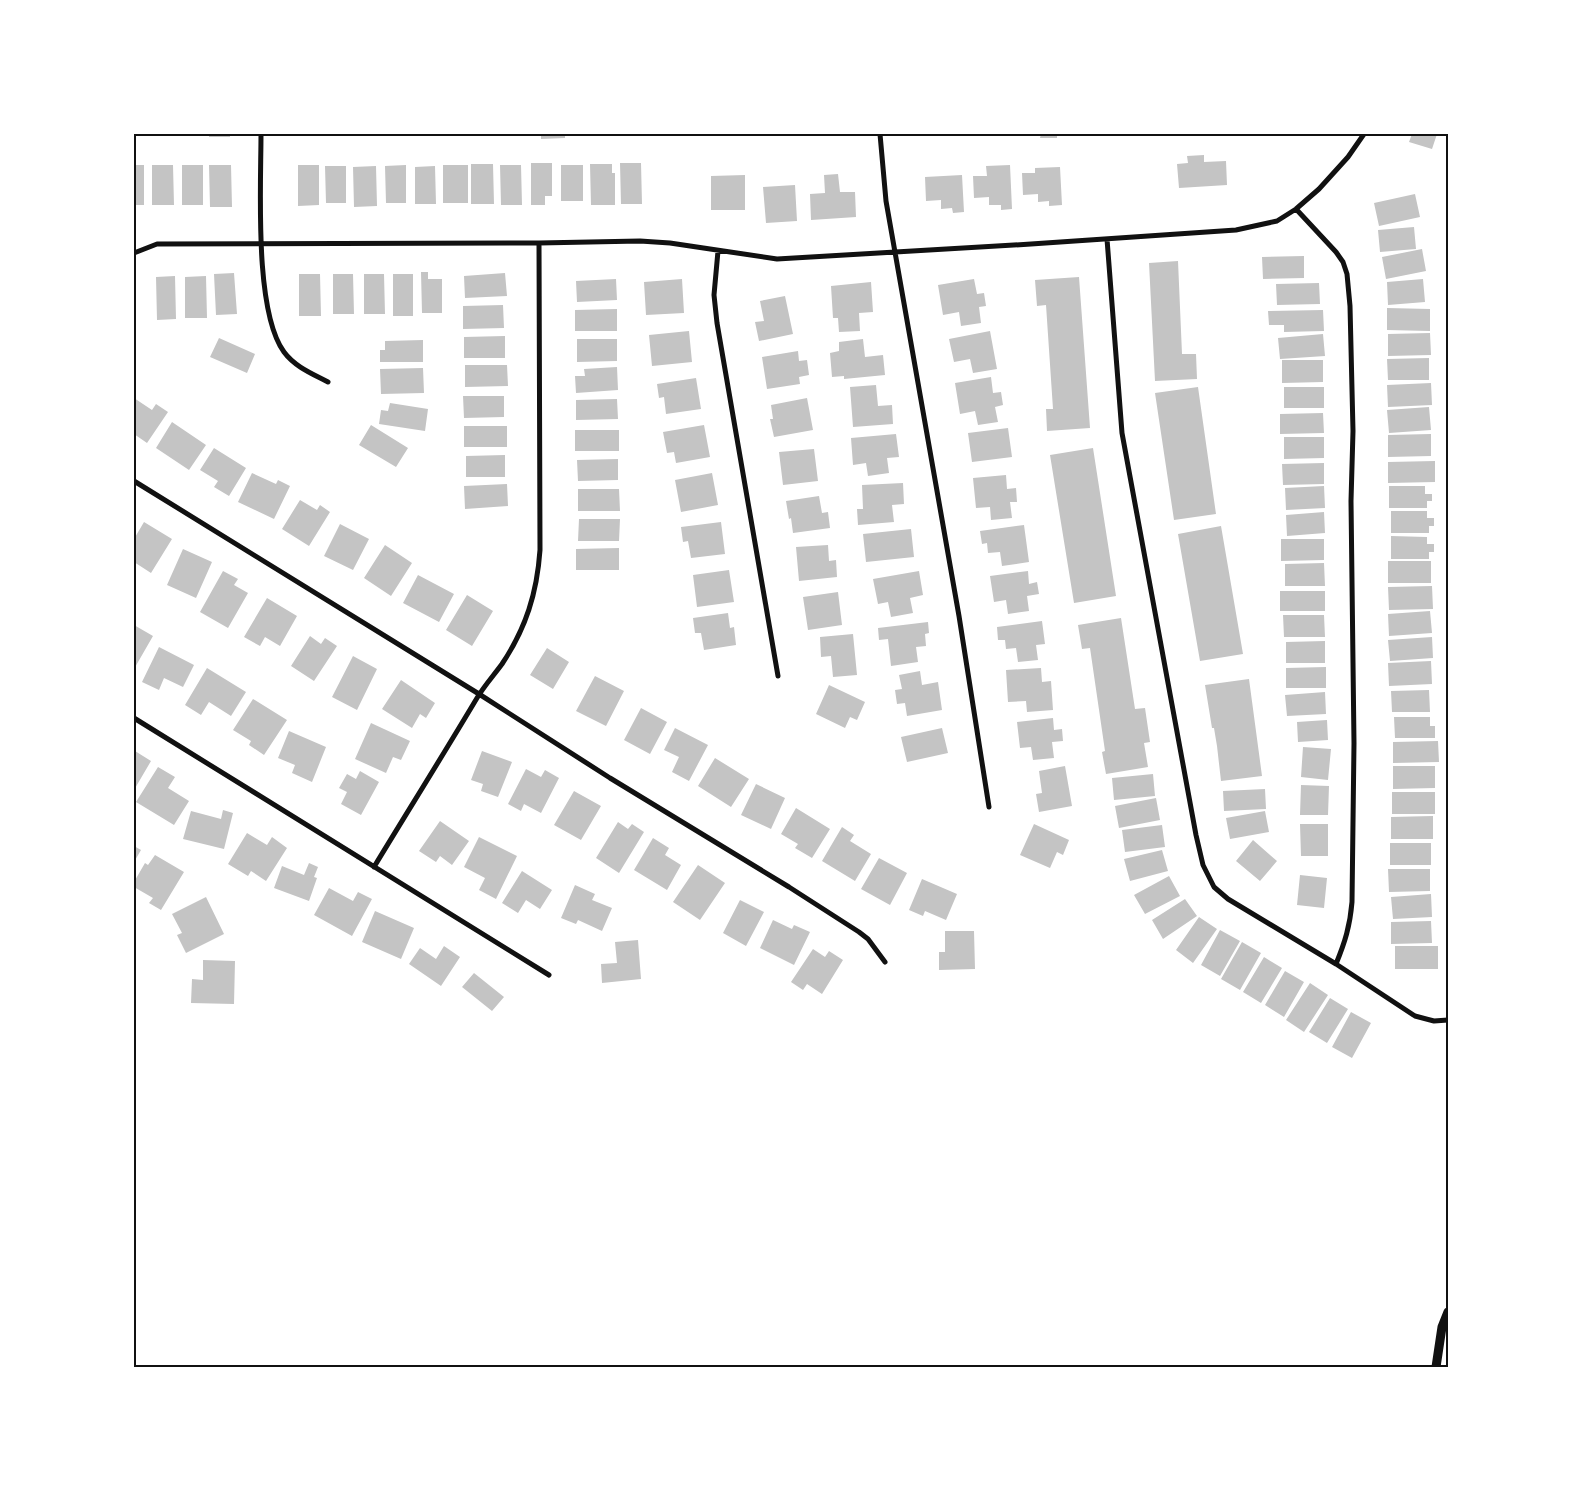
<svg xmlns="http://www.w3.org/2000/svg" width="1582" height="1501" font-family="Signika,sans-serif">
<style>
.building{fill:#c4c4c4}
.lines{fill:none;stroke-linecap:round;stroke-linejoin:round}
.minor{stroke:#111;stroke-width:5}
.tertiary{stroke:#111;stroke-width:9}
.neatline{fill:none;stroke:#111;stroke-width:2}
</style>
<rect width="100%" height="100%" fill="#fff"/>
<path class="building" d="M209,134H230V137H209Z
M302,134H324V136H302Z
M362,134H384V136H363Z
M541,134H565V138L541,139Z
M1041,134H1057V138H1040Z
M1412,134H1437L1432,149L1409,142Z
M1204,155V162L1226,161L1227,185L1179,188L1177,164L1188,163L1187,156Z
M531,163H552V196H545V205H531Z
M620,163H641L642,204H621Z
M471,164H493L494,204H471Z
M590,164H612V173H615V205H591Z
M134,165H144V205H134Z
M152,165H173L174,205H152Z
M182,165H203V205H182Z
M209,165H231L232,207H210Z
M298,165H319V205L298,206Z
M406,165V203H386L385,166Z
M443,165H468V203H443Z
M500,165H521L522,205H501Z
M561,165H583V201H561Z
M1010,165L1012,209L1001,210V205H989V197L974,198L973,176H987L986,166Z
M325,166H346V203H326Z
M376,166L377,206L354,207L353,167Z
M435,166L436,204H415V167Z
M1060,167L1062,205L1049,206V201L1038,202V194L1023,195L1022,173H1035V168Z
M838,174L840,192H855L856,217L811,220L810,194L825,193L824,175Z
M745,175V210H711V176Z
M962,175L964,212L953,213L952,208L941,209V200L926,201L925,177Z
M795,185L797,221L766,223L763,187Z
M1415,194L1420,217L1379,226L1374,203Z
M1414,227L1416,249L1380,252L1378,230Z
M1422,249L1426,271L1386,279L1382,257Z
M1304,256V278L1263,279L1262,257Z
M1178,261L1182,354H1196L1197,379L1155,381L1149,263Z
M421,272H428V279H442V313H422Z
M234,273L237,314L216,315L214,274Z
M505,273L507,296L465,298L464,276Z
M299,274H320L321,316H299Z
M333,274H353L354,314H333Z
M364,274H384L385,314H364Z
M393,274H413V316H393Z
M175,276L176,319L157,320L156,277Z
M206,276L207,318H185V277Z
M1079,277L1090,428L1047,431L1046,409H1053L1046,305L1037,306L1035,280Z
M616,279L617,300L577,302L576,281Z
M682,279L684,313L646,315L644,282Z
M974,279L977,294L984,293L986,306L979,307L981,323L961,326L959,312L943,315L938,285Z
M1423,279L1425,302L1388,305L1387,282Z
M871,282L873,312L859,313L860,331L839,332L838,318H833L831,286Z
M1319,283L1320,304L1277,305L1276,284Z
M785,296L793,334L759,341L755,322L764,321L760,301Z
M503,305L504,328L463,329V306Z
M1387,308L1430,309V331L1387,330Z
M617,309V331H575V310Z
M1323,310L1324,331L1284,332V325H1269L1268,311Z
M689,331L692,362L652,366L649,335Z
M990,331L997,369L973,373L970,359L954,362L949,339Z
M1430,333L1431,355L1388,356V334Z
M1323,334L1325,356L1280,359L1278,338Z
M505,336V358H464V337Z
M219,338L255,354L247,373L210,357Z
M577,339H617V361L577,362Z
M863,339L865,357L883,355L885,375L844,379V376L832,377L830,353L839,351V342Z
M423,340V362H380V350H385V341Z
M798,351L799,361L807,360L809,375L799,377L800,384L767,389L762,357Z
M1429,358V380H1388L1387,359Z
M1282,360H1323V382L1282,383Z
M465,365H507L508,386L465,387Z
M617,367L618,390L576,393L575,376H585L584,369Z
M423,368L424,393L381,394L380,369Z
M991,377L993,393L1001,392L1003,405L995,407L998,422L978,425L975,411L960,414L955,383Z
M696,378L701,409L666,414L664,397L659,398L657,384Z
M1431,383L1432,405L1388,407L1387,385Z
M876,385L878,406L892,405L893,424L853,427L850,387Z
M1198,387L1216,514L1174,520L1155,393Z
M1284,387H1324V408H1284Z
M463,396H504V417L464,418Z
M134,398L152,410L156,404L168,412L147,443L134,434Z
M807,398L813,430L774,437L770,419H773L771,405Z
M617,399L618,419L576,420V400Z
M390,403L428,409L425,431L379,424L381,410L388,411Z
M1429,407L1431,430L1389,433L1387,410Z
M1323,413L1324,433L1280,434V414Z
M172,422L206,445L189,470L156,448Z
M371,425L408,448L396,467L359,445Z
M704,425L710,457L676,463L674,452L667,453L663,432Z
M464,426H507V447H464Z
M1008,428L1012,457L972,462L968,433Z
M575,430H619V451H575Z
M896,434L899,457L887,458L889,473L868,476L866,463L853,465L851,438Z
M1431,434V456L1388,457V435Z
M1284,437H1324V458L1284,459Z
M214,448L246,468L229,496L214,487L218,481L200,470Z
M1093,448L1116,596L1074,603L1050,455Z
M814,449L818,481L783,485L779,452Z
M505,455V477H466V456Z
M618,459V480L578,481L577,460Z
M1435,461V482L1388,483V462Z
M1324,463V484L1283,485L1282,464Z
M252,473L276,484L278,480L290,486L274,519L238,502Z
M712,473L718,505L681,512L675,480Z
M1006,475L1007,489L1016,488L1017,502H1010L1012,518L991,520L990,507L976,508L973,478Z
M903,483L904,504L892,505L894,522L858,525L857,509H863L862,485Z
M507,484L508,506L465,509L464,486Z
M1324,486L1325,508L1286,510L1285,488Z
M1389,486H1425V494H1432V501H1427V508H1389Z
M578,489H619L620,511H578Z
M819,496L822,513L828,512L830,528L793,533L791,518L789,519L786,501Z
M300,500L317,510L320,505L330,512L309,546L282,529Z
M1391,511H1427V518H1434V526H1429V533H1391Z
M1324,512L1325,533L1287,536L1286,515Z
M579,519H620L619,541H578Z
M144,522L172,539L151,573L134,562V539Z
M721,522L725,554L691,558L688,541L683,542L681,527Z
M340,524L369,539L353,570L324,556Z
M1024,525L1029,562L1002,566L1000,552L988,553L987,543L982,544L980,531Z
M1221,526L1243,654L1200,661L1178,534Z
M911,529L914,557L866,562L863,534Z
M1391,536L1427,537V544H1434V552H1429V559H1391Z
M1281,539H1324V560L1281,561Z
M385,545L412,563L391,596L364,578Z
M828,545L829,561L836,560L837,577L799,581L796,547Z
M619,548V570H576V549Z
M183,549L212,562L196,598L167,585Z
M1388,561H1431V583H1388Z
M1324,563L1325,586H1285V564Z
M729,570L734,602L697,607L693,575Z
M223,571L238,579L234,585L248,593L228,628L200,612Z
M919,571L923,595L910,598L913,613L891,617L888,602L878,604L873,579Z
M1028,571L1029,584L1037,582L1039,594L1027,596L1029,611L1008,614L1006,600L994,602L990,576Z
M418,575L454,594L439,622L403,603Z
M1432,586L1433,609L1389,610L1388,587Z
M1280,591H1325V611H1280Z
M838,592L842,625L808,630L803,597Z
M467,595L493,611L472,646L446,630Z
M267,598L297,616L280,646L265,637L260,646L244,637Z
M1430,611L1432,633L1389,636L1388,614Z
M728,613L730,628L734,627L736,645L704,650L701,633H695L693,618Z
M1283,615H1324L1325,637H1284Z
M1121,618L1135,709L1145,708L1150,742L1144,743L1148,767L1106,774L1102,752L1105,751L1090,648L1082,649L1078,625Z
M1042,621L1045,644L1036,645L1038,660L1018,662L1016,648L1006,649L1005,640H998L997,627Z
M928,622L929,633L925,634L926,646L916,647L918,662L891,666L888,639L879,640L878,628Z
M134,625L153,636L134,669Z
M853,634L857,675L833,677L831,656L821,657L820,637Z
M310,636L321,644L325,638L337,646L314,681L291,666Z
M1432,637L1433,658L1390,661L1388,640Z
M1325,641V663H1286V642Z
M159,647L194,665L183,687L164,678L159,690L142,682Z
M547,648L569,662L553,689L530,675Z
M353,656L377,669L357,710L332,697Z
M1431,661L1432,684L1389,686L1388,663Z
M1326,667V688H1286V668Z
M207,668L246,692L231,716L209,702L201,715L185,705Z
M1041,668L1042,682L1051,681L1053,710L1027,712L1026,701L1008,702L1006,670Z
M920,671L922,685L938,682L942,710L907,716L905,703L897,704L895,690L902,689L899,675Z
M595,676L624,691L606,726L576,711Z
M1249,679L1262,776L1221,781L1217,746L1214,728H1212L1205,685Z
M401,680L435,703L426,718L420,714L412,728L382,709Z
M829,685L865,702L857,720L850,717L845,728L816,714Z
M1429,690L1430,712H1392L1391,691Z
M1325,692L1326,714L1287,716L1285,695Z
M253,699L287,720L264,755L249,745L251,741L233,730Z
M641,708L667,722L650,754L624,740Z
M1394,717H1430V726H1435V738H1395Z
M1053,718L1054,730L1062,729L1063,741L1052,742L1054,758L1033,760L1031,747L1020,748L1017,722Z
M1327,720L1328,740L1298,742L1297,722Z
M371,723L410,741L401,760L393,757L386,773L355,759Z
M675,728L708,745L689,781L672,772L679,757L664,750Z
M942,728L948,753L907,762L901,737Z
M289,731L326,747L312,782L292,773L295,765L278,758Z
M1438,741L1439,762L1393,763V742Z
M1303,747L1331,749L1328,780L1301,777Z
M135,751L151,761L134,790V753Z
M482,751L512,762L498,797L481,791L483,784L471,780Z
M715,758L749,779L731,807L698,786Z
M1065,766L1072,806L1039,812L1036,794L1042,793L1039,771Z
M1393,766H1435V788L1393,789Z
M158,767L175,777L168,788L189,801L174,825L136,802Z
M526,769L541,777L545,770L559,778L541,813L524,804L521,811L508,804Z
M360,771L379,782L361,815L341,804L347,792L339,788L347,774L356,779Z
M1153,774L1155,796L1114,800L1112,778Z
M756,784L785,798L771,829L741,815Z
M1301,785L1329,786L1328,815H1300Z
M1265,789L1266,809L1224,811L1223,791Z
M574,791L601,806L581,840L554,825Z
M1392,792H1435V814H1392Z
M1156,798L1160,820L1119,828L1115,806Z
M796,808L830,829L812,858L795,848L798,844L781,834Z
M223,810L233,813L224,849L183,839L191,811L221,819Z
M1265,811L1269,832L1230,839L1226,818Z
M1433,816V839H1391V817Z
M440,821L469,841L452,865L440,856L436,862L419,851Z
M618,822L628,829L632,824L644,832L619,873L596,858Z
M1034,824L1069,840L1063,855L1057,852L1050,868L1020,855Z
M1300,824H1328V856H1301Z
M1162,825L1165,847L1125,852L1122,830Z
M842,827L854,835L850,841L871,854L855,881L822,861Z
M247,833L267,845L272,837L287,848L266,881L251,871L248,876L228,864Z
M479,837L517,856L496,899L479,890L485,878L464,867Z
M653,838L669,848L665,855L681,865L667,890L634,870Z
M1253,840L1277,861L1260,881L1236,861Z
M1390,843H1431V865H1390Z
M134,846L141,850L134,862Z
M1162,850L1168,871L1130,881L1124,859Z
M155,855L184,872L161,910L149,903L153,898L134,887V882L145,863L148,865Z
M879,858L907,873L890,905L861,889Z
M309,863L318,867L314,877L317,878L309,901L274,888L282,866L304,875Z
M698,865L725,883L700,920L673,902Z
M1388,869H1430V891L1389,892Z
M522,871L552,890L540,909L526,900L518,913L502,903Z
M1300,875L1327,878L1324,908L1297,905Z
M1169,876L1180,896L1145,914L1134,895Z
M922,879L957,894L946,920L925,911L923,916L909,910Z
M575,885L595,894L592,900L612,908L602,931L578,920L576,924L561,918Z
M329,888L353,901L358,892L372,899L352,936L314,915Z
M1431,894L1432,917L1393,919L1391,897Z
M206,897L224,934L186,953L177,935L182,933L172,914Z
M1185,899L1197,916L1163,939L1152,920Z
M740,900L764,912L746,946L723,933Z
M375,911L414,928L401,959L362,942Z
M1199,917L1217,929L1193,963L1176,950Z
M773,920L792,929L794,925L810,932L794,965L760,948Z
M1431,921L1432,943L1391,944V922Z
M1220,930L1240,941L1220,976L1201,965Z
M945,931H974L975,969L939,970V952H945Z
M638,940L641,979L602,983L601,964L617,963L615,942Z
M1242,942L1261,953L1240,990L1221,979Z
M444,946L460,957L441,986L409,964L420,948L436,959Z
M1395,946H1438V969H1395Z
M813,949L825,957L829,951L843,960L822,994L807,984L803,990L791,982Z
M1264,957L1282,968L1261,1003L1243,992Z
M203,960L235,961L234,1004L191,1003L192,979L203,980Z
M1285,971L1304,982L1284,1017L1265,1005Z
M474,973L504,997L492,1011L462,987Z
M1310,983L1328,995L1304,1032L1286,1020Z
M1330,998L1348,1009L1327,1043L1309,1032Z
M1351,1012L1371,1023L1352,1058L1332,1047Z"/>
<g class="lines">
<path class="minor" d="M261,134C261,186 254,311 284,352C295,367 313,374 328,382
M880,134L886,201L959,616L989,807
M1296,209L1336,252L1343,262L1347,274L1350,306L1353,431L1351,501L1354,743L1352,902C1350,926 1345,942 1336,964
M1107,239L1122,433L1196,835L1203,865L1214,887L1228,899L1336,964L1415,1016L1434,1021L1448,1020
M718,251L714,295L717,323L778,676
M134,253L157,244L539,243L640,241L670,243L777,259L1031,244L1236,230L1277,221L1296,209L1319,189L1348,157L1364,134
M134,481L479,694L610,778L789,887L859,932L868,939L885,962
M134,718L549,975
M374,867C408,811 443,755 477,698C484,686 494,675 502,664C526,628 537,593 540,550L539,243"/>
<path class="tertiary" d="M1436,1367L1442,1327L1448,1312"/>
</g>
<rect width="1582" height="1501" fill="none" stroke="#ffffff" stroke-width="270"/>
<rect x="135" y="135" width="1312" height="1231" class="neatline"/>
</svg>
